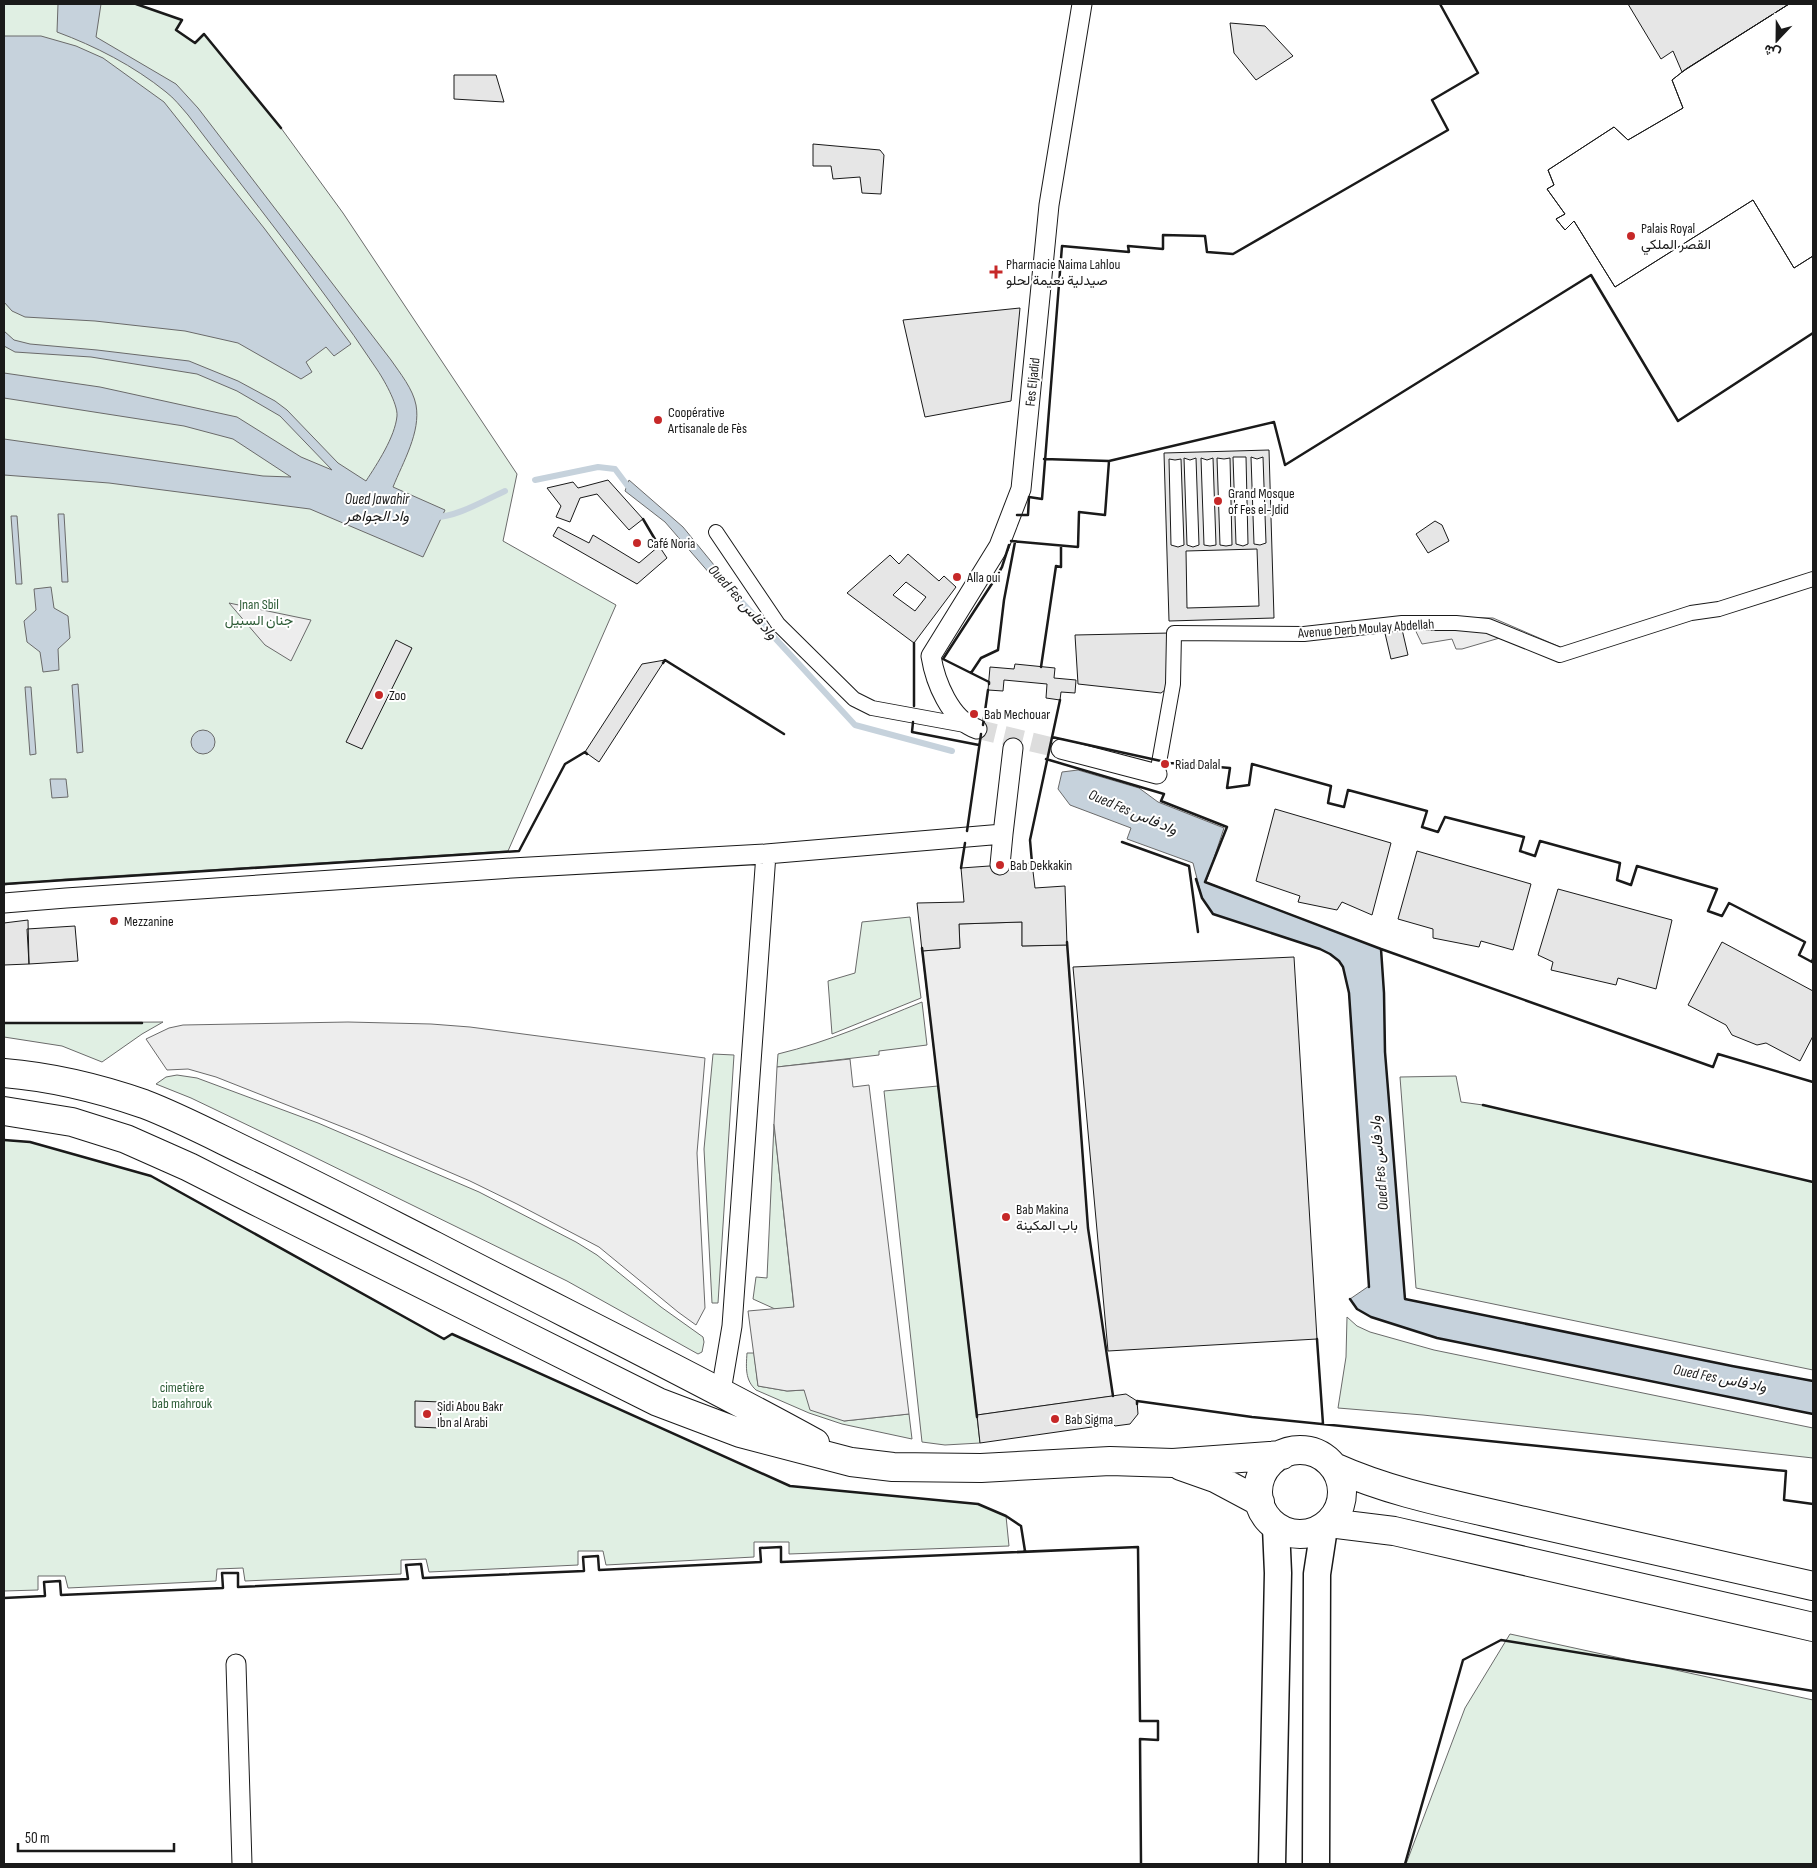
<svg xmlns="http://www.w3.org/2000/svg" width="1817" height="1868" font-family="'Sofia Sans Condensed',Vazirmatn,sans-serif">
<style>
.green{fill:#e0efe3;stroke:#6a6a6a}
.parking{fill:#ededed;stroke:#6a6a6a}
.water{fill:#c6d2dc;stroke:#6a6a6a}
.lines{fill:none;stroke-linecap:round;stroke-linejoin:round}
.stream{stroke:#c6d2dc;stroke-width:6}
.building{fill:#e6e6e6;stroke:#1a1a1a;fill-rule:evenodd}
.minor-tunnel{stroke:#ddd;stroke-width:19;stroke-dasharray:19 9;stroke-linecap:butt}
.pedestrian-casing{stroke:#1a1a1a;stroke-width:16}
.minor-casing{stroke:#1a1a1a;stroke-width:21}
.secondary-casing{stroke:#1a1a1a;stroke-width:29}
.primary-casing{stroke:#1a1a1a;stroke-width:30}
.pedestrian{stroke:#fff;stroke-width:14}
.minor{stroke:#fff;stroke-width:19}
.secondary{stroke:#fff;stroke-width:26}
.primary{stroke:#fff;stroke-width:28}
.wall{stroke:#1a1a1a;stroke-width:2.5}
.poi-dot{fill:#c62828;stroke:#fff;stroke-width:2}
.labels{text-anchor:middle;stroke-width:4;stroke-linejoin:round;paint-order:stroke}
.poi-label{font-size:14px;fill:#1a1a1a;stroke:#fff;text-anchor:start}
.street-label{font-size:14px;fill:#1a1a1a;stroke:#fff}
.park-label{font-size:14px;fill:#2b5a34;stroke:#fff}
.water-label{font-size:15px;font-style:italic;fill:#1a1a1a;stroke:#fff}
</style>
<rect width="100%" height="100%" fill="#fff"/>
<path class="green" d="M4,4H136L182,20L176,30L195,43L204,34L281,128L343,213L517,474L503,541L616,605L508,851L65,879L4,885Z
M910,917L921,998L832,1034L828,981L855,973L862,922Z
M922,1002L927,1045L879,1051V1055L777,1067L778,1054C828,1042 875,1021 922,1002Z
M163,1022L142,1034L102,1062L62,1046L4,1037V1023Z
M713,1054L734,1055L718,1303H712L704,1149Z
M177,1075L197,1078L318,1123L479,1192L576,1242L597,1255L661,1307L703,1337L704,1342L702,1352L698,1354L567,1281L308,1154L191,1098L156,1084L166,1077Z
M1456,1076L1461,1102L1483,1105L1813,1182V1370L1416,1288L1400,1077Z
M938,1086L980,1443L945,1445L922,1442L884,1091Z
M774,1124L794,1308L775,1309L753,1299L756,1277L767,1278Z
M4,1140L30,1142L151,1176L444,1339L452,1334L790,1486L978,1504L1006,1516L1009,1546L789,1554V1542H754V1557L606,1565L603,1551H578V1565L429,1572L426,1559L401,1560V1574L245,1581L243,1568L217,1569L216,1581L68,1588L65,1576H38V1590L4,1591Z
M1347,1317L1357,1326L1370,1332L1434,1350L1813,1428V1458L1423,1415L1338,1408L1346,1357Z
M747,1353H754L758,1386L787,1391L805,1390L844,1421L909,1414L912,1439L842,1424L809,1413L756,1390C745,1380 746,1368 747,1353Z
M1510,1634L1813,1700V1864H1406L1465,1708Z"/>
<path class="parking" d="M229,603L311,620L291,661L265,645Z
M1409,617L1493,618L1560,647L1557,654L1503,637L1462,649H1456L1452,639L1422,644Z
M1022,922V946L1067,945L1088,1228L1113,1396L977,1415L922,951L960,948L959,924Z
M348,1022L431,1024L470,1027L705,1058L697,1153L705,1308L696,1325L678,1312L599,1247L517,1204L470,1181L363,1135L216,1077L188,1069L167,1070L146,1039L169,1028L183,1025Z
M850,1059L853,1087L869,1085L909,1414L844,1421L810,1410L804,1390L787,1391L758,1386L748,1311L794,1307L774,1124L777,1067Z"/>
<path class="water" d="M58,4H101L96,37L176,84L198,108L391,360C400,373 413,389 416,405C421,432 403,462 393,487L445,510L423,557L310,509L109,483L4,475V439L263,476L291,477L233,439L184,426L4,398V373L100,387L237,417L301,457L332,470L280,416L237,391L197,374L91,357L15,352L4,346V331L14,340L30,344L97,350L189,361L238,381L275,401L287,410L338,463L366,481C377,464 395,437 397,416C398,404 383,378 376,368C318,281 251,198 188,115C181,107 174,98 166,92C134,66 95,46 57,32Z
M4,36H41L76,46L103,58L164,102L264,228L351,344L334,356L326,347L306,362L312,372L301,379L238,343L185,331L95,321L25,317L12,311L4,302Z
M629,480L683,527L723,576L717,582L665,522L625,491Z
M58,514H64L68,582H62Z
M11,516H17L22,584H16Z
M51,587L54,608L68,616L70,638L58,649L59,670L43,672L40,652L27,642L24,621L36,610L34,589Z
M78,684L83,752L77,753L72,685Z
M25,687H31L36,754L30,755Z
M191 742a12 12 0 1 1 24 0a12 12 0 1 1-24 0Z
M1078,770L1139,788L1158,802L1224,828L1206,882L1381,949L1384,993L1385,1052L1405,1299L1732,1366L1813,1381V1414L1437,1338L1371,1317L1357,1309L1350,1299L1369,1286L1349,993L1343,967L1339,961L1330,954L1320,949L1213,914L1202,898L1193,863L1127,839L1131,828L1070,805L1058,789L1062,772Z
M50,779H66L68,797L52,798Z"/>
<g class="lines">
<path class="stream" d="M535,480L598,467L615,469L627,485L633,491
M434,517C455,518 485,500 505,491
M716,574L855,725L952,751"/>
</g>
<path class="building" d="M1628,4H1789L1682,72L1673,51L1661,59Z
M1789,4H1813V256L1794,268L1753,200L1615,287L1574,221L1565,230L1556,219L1565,214L1547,189L1554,185L1548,170L1614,127L1628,140L1683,108L1672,80L1686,69Z
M1789,4H1813V256L1794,268L1753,200L1615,287L1574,221L1565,230L1556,219L1565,214L1547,189L1554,185L1548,170L1614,127L1628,140L1683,108L1672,80L1686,69Z
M1230,23L1265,26L1293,56L1256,80L1234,53Z
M454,75H496L504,102L454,99Z
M813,144L880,150L884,155L881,194L862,193L860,177L833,179L831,166H813Z
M1020,308L1011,401L925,417L903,320Z
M1269,450L1274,618L1169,621L1164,453ZM1257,549L1259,606L1187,608L1186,551Z
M1233,457H1246L1248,544L1243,546L1236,544Z
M1251,457L1257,459L1263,457L1266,543L1260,545L1254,544Z
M1184,458L1190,460L1196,458L1199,545L1193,547L1187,545Z
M1201,458L1207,460L1213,458L1216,545L1210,546L1204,545Z
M1217,458L1224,459L1230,458L1232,545L1226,546L1220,545Z
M1169,459L1175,460L1181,459L1184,545L1178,547L1171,545Z
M608,480L643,519L629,530L597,494L580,498L570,522L556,517L561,506L547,488L573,482L578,488Z
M1435,521L1442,525L1449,541L1428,553L1416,534Z
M558,527L589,543L593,535L639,563L659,546L667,558L637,584L553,536Z
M908,554L939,581L944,576L956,587L914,643L847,593L890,555L899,564ZM906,582L926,597L915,611L893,595Z
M1401,625L1408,655L1391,659L1384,629Z
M1170,633L1173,684L1161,693L1078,684L1075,635Z
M396,640L412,648L362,749L346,742Z
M665,660L599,762L585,752L642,664Z
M1015,664L1055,668L1054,678L1076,680L1075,693L1061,692L1060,700L1046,698L1047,684L1004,680L1003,691L988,690L990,667L1014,669Z
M1275,809L1391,843L1372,915L1342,902L1337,910L1298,902L1300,896L1256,881Z
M1417,851L1531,884L1513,950L1481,941L1479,947L1433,938V929L1398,919Z
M1032,863L1035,888L1065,886L1067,945L1022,946V922L959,924L960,948L922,951L917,903L964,902L961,868Z
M1558,889L1672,920L1656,989L1618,978L1616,985L1551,970L1553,962L1538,955Z
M28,920L29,964L4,965V923Z
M75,926L78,961L29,964L27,929Z
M1722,942L1813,991V1036L1800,1061L1766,1043L1757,1045L1732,1035L1726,1025L1688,1005Z
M1294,957L1317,1339L1108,1351L1073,967Z
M1126,1394L1137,1401L1138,1414L1130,1424L1115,1426L1113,1424L980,1443L977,1415Z
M415,1401L441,1402L440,1428L415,1427Z"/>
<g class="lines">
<path class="minor-tunnel" d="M977,729L1061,749"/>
<defs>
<path id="pedestrian" d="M716,532L778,624L854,699L872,708L970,726
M1157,774L1173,684L1174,633L1304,634L1402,623H1456L1488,626L1560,655L1691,613L1719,609L1813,579"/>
<path id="minor" d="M977,729C950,720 935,681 931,656L999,546L1021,489L1049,205L1082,4
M1061,749L1157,774
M766,854L1003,834L1013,748
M1000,865L1003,834
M4,903L66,898L512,868L766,854L732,1326L721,1391
M236,1664L242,1864"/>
<path id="secondary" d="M1272,1864L1278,1573L1276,1527
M1316,1864L1317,1574L1324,1528"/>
<path id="primary" d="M4,1073C52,1077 98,1088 144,1104C181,1118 222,1140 258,1157C318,1186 376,1216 435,1246C562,1312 690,1374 815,1443
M4,1111L72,1122L126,1139L189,1167L256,1201L658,1402L740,1433L851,1462L893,1467L981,1468L1110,1461L1173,1463L1282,1455
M1258 1492a42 42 0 1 1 84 0a42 42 0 1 1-84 0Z
M1181,1466L1215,1478L1260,1502
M1334,1467C1394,1494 1457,1505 1520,1520C1618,1543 1716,1564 1813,1586
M1329,1523L1394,1531L1813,1627"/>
</defs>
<use href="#pedestrian" class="pedestrian-casing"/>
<use href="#minor" class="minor-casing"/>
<use href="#secondary" class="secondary-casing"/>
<use href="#primary" class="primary-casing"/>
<use href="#pedestrian" class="pedestrian"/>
<use href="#minor" class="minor"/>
<use href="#secondary" class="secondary"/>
<use href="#primary" class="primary"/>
<path class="wall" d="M136,4L182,20L176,30L195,43L204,34L281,128
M1044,459L1109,461L1274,422L1285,465L1591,275L1678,421L1813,333
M1017,515H1028L1029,497L1042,499L1062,246L1129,252L1128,246L1163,249V235L1205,236L1207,252L1233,254L1448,130L1432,100L1478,73L1440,4
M643,519L659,546
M1011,541L1078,547L1079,512L1105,515L1109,461
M663,663L665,660L784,734
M1041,667L1056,566L1061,567V546
M971,673L981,658L998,650L1004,600L1015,542
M989,684V682L943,659L995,579L1002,567L1009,545
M914,706V643
M913,722L912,732L979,745
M983,725L988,690
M1052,737L1170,763L1230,768L1227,788L1249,785L1252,764L1331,786L1328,803L1344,807L1348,790L1427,811L1422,827L1438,832L1445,817L1524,837L1520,851L1535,856L1540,841L1620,863L1617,880L1631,885L1637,866L1717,889L1708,911L1722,916L1729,903L1805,942L1799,955L1812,962L1813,959
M1046,759L1164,794L1161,801L1227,827L1205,882L1381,949L1384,993L1385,1052L1405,1299L1732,1366L1813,1381
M967,831L981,734
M1122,842L1189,866L1198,932
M1032,863L1030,840L1060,700
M961,868L965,843
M1196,879L1202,898L1213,914L1320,949L1330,954L1339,961L1343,967L1349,993L1369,1287
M4,884L519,851L565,764L585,752L587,754
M1067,942L1088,1228L1113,1396
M922,948L977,1417
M1381,949L1713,1067L1718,1054L1813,1082
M4,1023H142
M1483,1105L1813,1182
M4,1140L30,1142L151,1176L444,1339L452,1334L790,1486L978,1504L1006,1516L1021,1526L1025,1551
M1350,1299L1357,1309L1371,1317L1437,1338L1813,1414
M1317,1339L1323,1424
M1137,1404V1401L1252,1417L1786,1471L1784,1500L1813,1504
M4,1598L45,1596L44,1582L60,1581L61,1595L223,1588L222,1573H238V1587L408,1579L406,1565L421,1564L423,1578L584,1571L583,1557L598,1556L599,1570L761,1562L760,1548L781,1547V1562L1138,1547L1140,1721H1158V1740L1140,1739L1141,1864
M1405,1864L1463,1660L1501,1640L1813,1691"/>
</g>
<g class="poi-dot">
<circle cx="1631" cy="236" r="5"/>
<path d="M993.5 264.5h5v5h5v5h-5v5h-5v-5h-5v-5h5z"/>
<circle cx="658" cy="420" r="5"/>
<circle cx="1218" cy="501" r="5"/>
<circle cx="637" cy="543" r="5"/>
<circle cx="957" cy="577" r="5"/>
<circle cx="379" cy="695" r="5"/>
<circle cx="974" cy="714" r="5"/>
<circle cx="1165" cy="764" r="5"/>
<circle cx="1000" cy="865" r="5"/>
<circle cx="114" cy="921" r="5"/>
<circle cx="1006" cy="1217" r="5"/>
<circle cx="427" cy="1414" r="5"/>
<circle cx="1055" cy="1419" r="5"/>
</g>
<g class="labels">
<g class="poi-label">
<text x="1641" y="233">Palais Royal<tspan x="1641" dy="16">القصر الملكي</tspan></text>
<text x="1006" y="269">Pharmacie Naima Lahlou<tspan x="1006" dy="16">صيدلية نعيمة لحلو</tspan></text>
<text x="668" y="417">Coopérative<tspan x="668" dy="16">Artisanale de Fès</tspan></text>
<text x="1228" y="498">Grand Mosque<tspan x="1228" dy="16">of Fes el-Jdid</tspan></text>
<text x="647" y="548">Café Noria</text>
<text x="967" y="582">Alla oui</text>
<text x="389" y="700">Zoo</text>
<text x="984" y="719">Bab Mechouar</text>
<text x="1175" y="769">Riad Dalal</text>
<text x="1010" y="870">Bab Dekkakin</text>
<text x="124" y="926">Mezzanine</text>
<text x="1016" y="1214">Bab Makina<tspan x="1016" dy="16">باب المكينة</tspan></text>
<text x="437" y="1411">Sidi Abou Bakr<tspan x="437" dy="16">Ibn al Arabi</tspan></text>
<text x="1065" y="1424">Bab Sigma</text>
</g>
<g class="street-label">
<text transform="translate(1032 382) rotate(-84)" y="5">Fes Eljadid</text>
<text transform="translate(1366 628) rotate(-4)" y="5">Avenue Derb Moulay Abdellah</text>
</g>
<g class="park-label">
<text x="259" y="609">Jnan Sbil<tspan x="259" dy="16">جنان السبيل</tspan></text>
<text x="182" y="1392">cimetière<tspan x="182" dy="16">bab mahrouk</tspan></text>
</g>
<g class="water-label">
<text x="377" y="504">Oued Jawahir<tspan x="377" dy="17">واد الجواهر</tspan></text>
<text transform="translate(743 602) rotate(48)" y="5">Oued Fes واد فاس</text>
<text transform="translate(1133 812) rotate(23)" y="5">Oued Fes واد فاس</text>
<text transform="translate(1379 1163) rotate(-95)" y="5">Oued Fes واد فاس</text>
<text transform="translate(1720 1378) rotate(11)" y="5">Oued Fes واد فاس</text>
</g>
</g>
<rect width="1817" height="1868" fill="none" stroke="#1a1a1a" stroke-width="10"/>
<g transform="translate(1777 40) rotate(202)" stroke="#ffffff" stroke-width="4" paint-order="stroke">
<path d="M0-4L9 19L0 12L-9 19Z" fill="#1a1a1a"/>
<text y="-8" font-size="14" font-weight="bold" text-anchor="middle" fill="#1a1a1a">ش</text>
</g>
<path d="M18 1843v8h156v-8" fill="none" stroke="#1a1a1a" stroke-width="2.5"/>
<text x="25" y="1843" font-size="15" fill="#1a1a1a" stroke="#ffffff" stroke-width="4" paint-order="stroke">50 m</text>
</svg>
